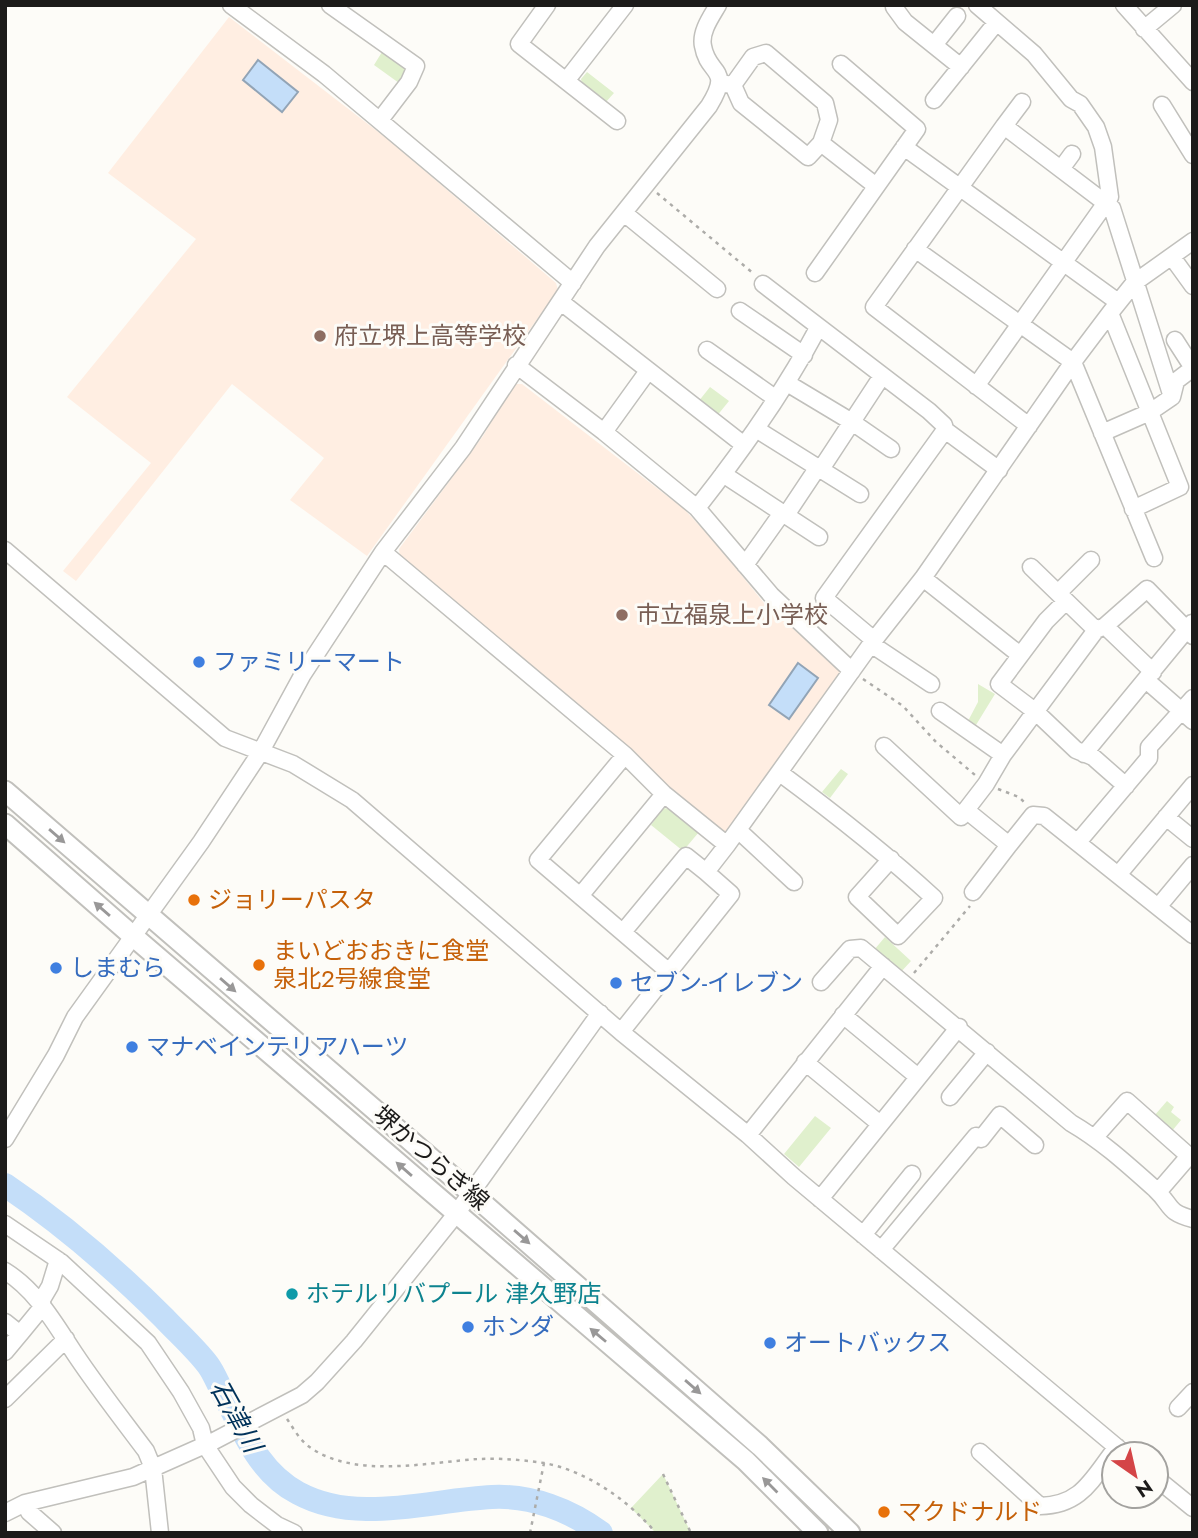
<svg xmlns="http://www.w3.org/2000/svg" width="1198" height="1538" font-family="Jost,'Noto Sans JP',sans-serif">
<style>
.education{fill:#ffeee2}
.green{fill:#e0f0cd}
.water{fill:#c4def9;stroke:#92a4b6;stroke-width:2}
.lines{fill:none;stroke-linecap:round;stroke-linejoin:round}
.river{stroke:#c4def9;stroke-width:24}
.minor-casing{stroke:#c1c0bc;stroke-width:19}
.major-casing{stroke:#c1c0bc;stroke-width:23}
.path{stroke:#adaca9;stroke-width:2.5;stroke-dasharray:3.5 5;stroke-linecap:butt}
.minor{stroke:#fff;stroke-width:16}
.major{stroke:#fff;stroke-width:19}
.oneway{fill:#999898}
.education-dot{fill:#8d6e63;stroke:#fdfcf8;stroke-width:2.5}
.shop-dot{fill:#3f7fe0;stroke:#fdfcf8;stroke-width:2.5}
.food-dot{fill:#e8710a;stroke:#fdfcf8;stroke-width:2.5}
.culture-dot{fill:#0f9aa8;stroke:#fdfcf8;stroke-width:2.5}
.labels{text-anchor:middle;stroke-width:6;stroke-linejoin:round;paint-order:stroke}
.education-label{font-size:24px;fill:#785e54;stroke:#fdfcf8;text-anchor:start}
.shop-label{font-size:24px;fill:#366cbe;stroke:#fdfcf8;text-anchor:start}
.food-label{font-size:24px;fill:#c56008;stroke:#fdfcf8;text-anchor:start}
.street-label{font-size:24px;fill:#1c1b1a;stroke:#fdfcf8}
.culture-label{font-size:24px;fill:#0d838f;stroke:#fdfcf8;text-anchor:start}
.water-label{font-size:26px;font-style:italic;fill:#00325a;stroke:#fdfcf8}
</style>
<rect width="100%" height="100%" fill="#fdfcf8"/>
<path class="education" d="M229,17L390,141L556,283L558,290L367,556L290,500L324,458L232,384L76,581L63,571L151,463L67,397L196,239L108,173Z
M513,384H522L684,509L713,540L764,603L839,669L840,678L731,831L723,832L657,779L555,685L505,647L400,557L399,549L483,436Z"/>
<path class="green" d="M382,52L405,66L406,74L399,83L374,65Z
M587,72L614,93L605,103L582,84L581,79Z
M710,387L729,401L716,417L698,402Z
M978,684L995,694L976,725L968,721L978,702Z
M841,769L848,774L830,798L822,792Z
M663,808L671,809L699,832L683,851L651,825Z
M885,937L911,961L900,973L874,950Z
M1167,1101L1174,1107L1171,1112L1181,1120L1172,1131L1154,1116Z
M815,1116L831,1128L799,1167L784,1154Z
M663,1474L691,1533H656L631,1508Z"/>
<path class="water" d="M258,60L298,92L282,112L243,80Z
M798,663L818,678L789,719L769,705Z"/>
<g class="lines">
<path class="river" d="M5,1185C63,1224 115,1269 164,1318C178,1333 195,1348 208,1365C214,1373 218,1384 223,1393C243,1430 258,1472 298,1493C357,1525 429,1500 492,1497C531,1495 570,1510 601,1533"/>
<defs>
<path id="minor" d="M231,5L324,74L573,283
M330,5L416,66L409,82L380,120
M547,5L519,44L617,121
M1124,5L1193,82
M894,7L905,22L961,67
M1144,29L1173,5
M934,45L957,16
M566,81L625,5
M719,83L733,85L753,57L766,53L825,103L829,120L821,143L808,157L741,103L733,85
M934,100L996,23
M1162,105L1193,155
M1004,126L1022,102
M821,143L876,186
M904,147L1118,302
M1061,169L1072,154
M624,213L717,289
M915,249L1073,362L1154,558
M1172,257L1193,286
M815,273L917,129L841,64
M763,284L929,411L944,425L945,430L999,470
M561,302L744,445
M740,311L804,355
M1110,313L1180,487L1133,509
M1175,340L1193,368
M707,350L775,398
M516,365L604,432L697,508L771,595L852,671
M787,383L852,422L891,449
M976,386L1110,197L1103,147L1096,127L1080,104L1071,99L1034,54L977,5
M1029,426L874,307L1004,126L1112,208L1172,397
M756,429L860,494
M604,432L648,371
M1102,433L1150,412L1172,397L1176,381L1193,368
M821,469L882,376
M723,474L819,537
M697,508C742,451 784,392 818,328
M786,515L818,467
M5,550L225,738L293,764L352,800L621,1032L748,1135L794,1177L1125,1454
M383,552L625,755L664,794L727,845L871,644L923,578L1073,362L1110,313L1134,283L1193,241
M745,565L782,513
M1031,567L1096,630
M923,578L1020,655
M1058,593L1091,560
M1066,601L1046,621L999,684L1036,712L1076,750L1093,757L1126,786
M1105,626L1153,672
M874,640L824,598L945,430
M871,644L931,684
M1146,680L1193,721
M940,711L1003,755
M884,746L961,817L966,810L1009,845L1033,815L1044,816L1193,935
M1084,754L1192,623
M625,755L538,860L669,972
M780,773C834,813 885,853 934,898L898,936L857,897L891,859
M966,810L986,784L1003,755L1096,630L1105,626L1147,589L1193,636
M1166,817L1193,839
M738,830L794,882
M1078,842L1149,758V747L1193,698
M1118,875L1193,785
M973,892L1009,845
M580,896L664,794
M1158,907L1193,865
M623,932L686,856L706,872
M821,982L850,949L861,948L1071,1123C1102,1141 1128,1165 1155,1189C1173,1206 1166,1212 1193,1219
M843,1015L918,1077
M621,1032L731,894L706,872L727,845
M805,1062L880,1124
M950,1097L987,1052
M748,1135L883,966
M1095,1137L1127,1101L1189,1156L1158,1192
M5,1139L56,1055L75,1017L201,842L260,753L303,674L383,552L463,448L597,246L709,106C733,67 708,76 703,46C700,32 711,17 718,5
M820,1199L959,1027
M5,1224L61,1262L148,1343L181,1392L201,1428L205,1445L233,1487L251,1505L277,1525L294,1533
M863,1235L912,1174
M881,1250L976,1136L981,1139L1000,1115L1035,1145
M5,1271C37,1291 55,1324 75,1354C97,1387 122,1419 146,1451L153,1468L160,1533
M40,1303L50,1286L58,1260
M5,1322L20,1334L43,1306
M5,1352L20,1334
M5,1399L66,1339
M1178,1408L1193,1392
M980,1452L1040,1506C1083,1505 1092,1478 1117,1447
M1156,1478L1193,1508
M25,1503L29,1512L53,1533
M5,1513L25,1503L133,1477L214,1441L302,1395L317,1382L354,1341L456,1214L600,1013"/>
<path id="major" d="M5,791L470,1192L760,1446L850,1533
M5,824L134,937L746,1461L818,1533"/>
</defs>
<use href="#minor" class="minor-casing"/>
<use href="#major" class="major-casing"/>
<path class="path" d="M657,193L754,274
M863,679L903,706L936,742L975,775
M998,789L1019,797L1026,804
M914,973L970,906
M287,1419C294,1429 300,1441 311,1448C356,1479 429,1462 479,1459C500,1458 523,1460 544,1463C587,1471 628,1500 656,1533
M663,1474L691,1533
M530,1533L544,1463"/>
<use href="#minor" class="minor"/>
<use href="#major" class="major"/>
</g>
<defs><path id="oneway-solid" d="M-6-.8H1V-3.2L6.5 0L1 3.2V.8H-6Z" transform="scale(1.75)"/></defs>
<g class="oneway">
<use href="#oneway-solid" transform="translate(57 836) rotate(41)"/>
<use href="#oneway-solid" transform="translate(102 909) rotate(-139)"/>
<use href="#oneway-solid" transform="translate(228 985) rotate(41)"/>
<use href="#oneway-solid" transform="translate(404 1169) rotate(-139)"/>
<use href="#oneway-solid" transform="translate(522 1237) rotate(41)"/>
<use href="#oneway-solid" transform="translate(598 1335) rotate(-140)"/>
<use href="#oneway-solid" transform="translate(693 1387) rotate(41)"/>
<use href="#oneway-solid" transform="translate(770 1485) rotate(-135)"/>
</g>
<g class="education-dot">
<circle cx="320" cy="336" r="7"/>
<circle cx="622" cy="615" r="7"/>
</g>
<g class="shop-dot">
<circle cx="199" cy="662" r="7"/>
<circle cx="56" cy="968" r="7"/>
<circle cx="616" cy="983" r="7"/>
<circle cx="132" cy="1047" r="7"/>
<circle cx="468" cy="1327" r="7"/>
<circle cx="770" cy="1343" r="7"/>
</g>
<g class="food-dot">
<circle cx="194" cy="900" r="7"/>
<circle cx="259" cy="965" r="7"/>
<circle cx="884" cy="1512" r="7"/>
</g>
<circle class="culture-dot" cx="292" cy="1294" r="7"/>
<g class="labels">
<g class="education-label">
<text x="334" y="344">府立堺上高等学校</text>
<text x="636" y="623">市立福泉上小学校</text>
</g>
<g class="shop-label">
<text x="213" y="670">ファミリーマート</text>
<text x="70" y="976">しまむら</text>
<text x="630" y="991">セブン-イレブン</text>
<text x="146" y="1055">マナベインテリアハーツ</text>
<text x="482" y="1335">ホンダ</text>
<text x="784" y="1351">オートバックス</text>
</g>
<g class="food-label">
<text x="208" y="908">ジョリーパスタ</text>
<text x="273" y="959">まいどおおきに食堂<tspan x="273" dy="28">泉北2号線食堂</tspan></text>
<text x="898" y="1520">マクドナルド</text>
</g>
<g class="street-label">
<text transform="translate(431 1158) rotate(41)" y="8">堺かつらぎ線</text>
</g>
<g class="culture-label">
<text x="306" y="1302">ホテルリバプール 津久野店</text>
</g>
<g class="water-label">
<text transform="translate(236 1416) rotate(61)" y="9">石津川</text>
</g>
</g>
<rect width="1198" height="1538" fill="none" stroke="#1c1b1a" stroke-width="14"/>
<g transform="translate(1135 1475) rotate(146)"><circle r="33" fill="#fdfcf8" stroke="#a3a29f" stroke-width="2"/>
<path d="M0-5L12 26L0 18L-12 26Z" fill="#d44547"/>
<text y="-10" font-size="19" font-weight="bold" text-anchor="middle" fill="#1c1b1a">N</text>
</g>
</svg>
